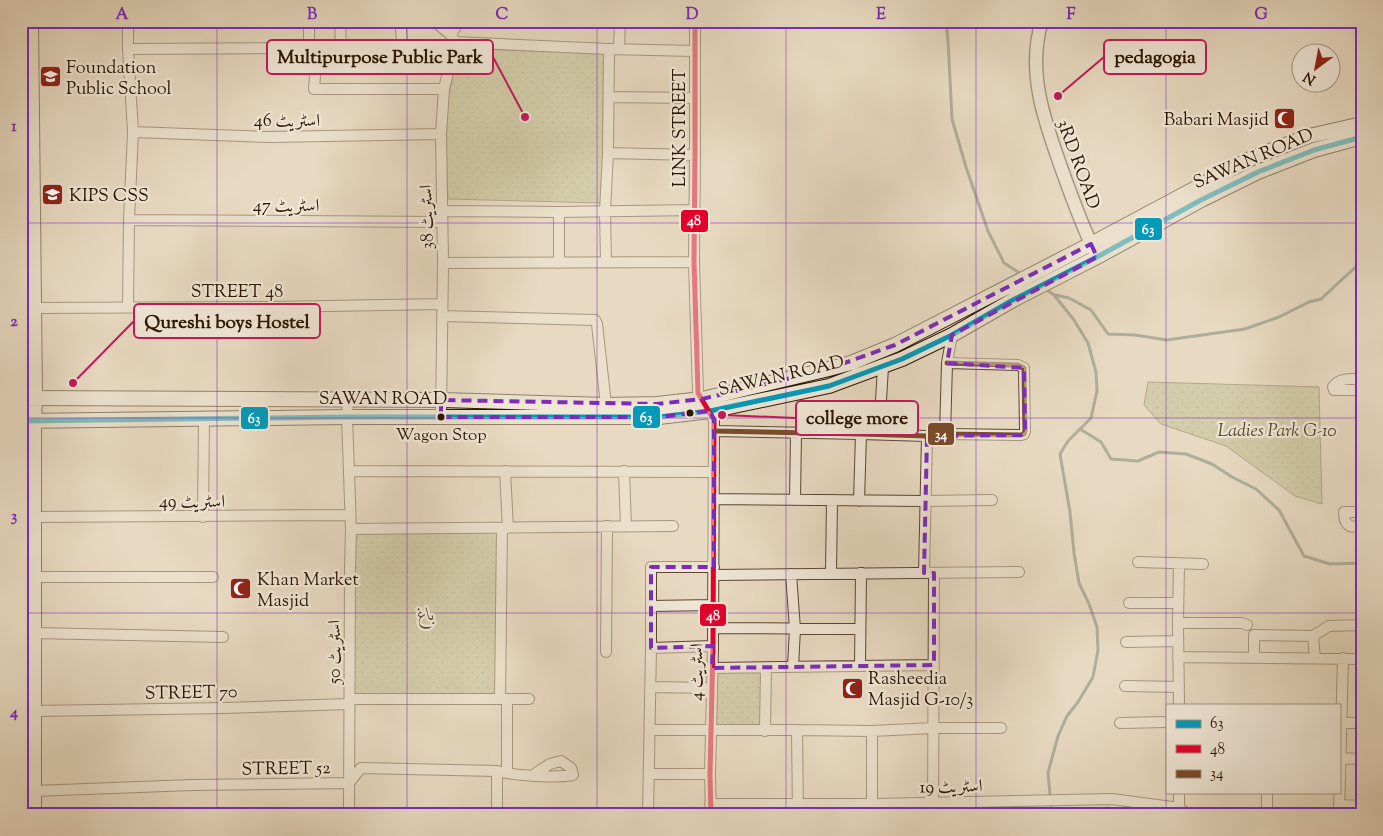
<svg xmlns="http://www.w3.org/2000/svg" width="1383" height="836" font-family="'Sorts Mill Goudy',Amiri,serif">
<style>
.park{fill:url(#park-dots);stroke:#746947}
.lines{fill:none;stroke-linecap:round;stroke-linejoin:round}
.stream{stroke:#6b796a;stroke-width:3}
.minor-casing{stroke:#5a4630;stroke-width:12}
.tertiary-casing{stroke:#5a4630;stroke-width:15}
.secondary-casing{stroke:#2a1500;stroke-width:16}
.minor{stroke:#f0e7d7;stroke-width:10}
.tertiary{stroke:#f0e7d7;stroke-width:12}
.secondary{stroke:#f0e7d7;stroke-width:14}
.bus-1-casing{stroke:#f0e7d7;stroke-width:9}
.bus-2-casing{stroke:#f0e7d7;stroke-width:9}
.bus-3-casing{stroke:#f0e7d7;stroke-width:9}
.bus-1{stroke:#049ab9;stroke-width:5}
.bus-2{stroke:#e4002b;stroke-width:5}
.bus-3{stroke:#7a4b2a;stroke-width:5}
.marked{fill:none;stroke:#7b2cbf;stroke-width:4;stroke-dasharray:10 6;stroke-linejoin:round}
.grid{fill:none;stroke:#7b2cbf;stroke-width:1;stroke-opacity:0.55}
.bus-dot{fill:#2a1500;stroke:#f0e7d7;stroke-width:2}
.labels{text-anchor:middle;stroke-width:4.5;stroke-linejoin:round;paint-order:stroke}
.bus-label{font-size:17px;fill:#2a1500;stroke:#f0e7d7}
.poi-label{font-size:18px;fill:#2a1500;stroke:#f0e7d7;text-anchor:start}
.street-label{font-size:18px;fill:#2a1500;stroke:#f0e7d7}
.park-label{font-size:18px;font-style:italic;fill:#56472b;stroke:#f0e7d7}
.leader{fill:none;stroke:#c2185b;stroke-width:2}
.callout-dot{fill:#c2185b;stroke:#f0e7d7;stroke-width:2}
.callout{fill:#f0e7d7;stroke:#c2185b;stroke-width:2}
.callout-label{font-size:19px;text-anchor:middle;font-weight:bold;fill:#2a1500}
.line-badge{stroke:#f0e7d7;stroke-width:2}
.badge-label{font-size:14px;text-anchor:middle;font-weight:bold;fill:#fff}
.neatline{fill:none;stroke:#7b2cbf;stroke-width:2}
.grid-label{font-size:16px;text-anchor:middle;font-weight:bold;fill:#7b2cbf}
</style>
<defs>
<pattern id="park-dots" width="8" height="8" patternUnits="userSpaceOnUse" patternTransform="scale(1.25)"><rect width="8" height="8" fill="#bdbd8e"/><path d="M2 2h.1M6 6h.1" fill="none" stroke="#a3a279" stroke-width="1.8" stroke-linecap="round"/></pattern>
</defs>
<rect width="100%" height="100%" fill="#e8dac2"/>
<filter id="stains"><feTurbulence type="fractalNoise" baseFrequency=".004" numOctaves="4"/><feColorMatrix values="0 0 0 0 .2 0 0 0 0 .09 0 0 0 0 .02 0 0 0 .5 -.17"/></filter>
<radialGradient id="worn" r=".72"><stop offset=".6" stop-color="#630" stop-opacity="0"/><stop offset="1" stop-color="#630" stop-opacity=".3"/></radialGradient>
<path class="park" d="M460,49L604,52L602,203L448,199L445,133L448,102L456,56Z
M1148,382L1319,387L1322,504L1295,496L1226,446L1161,424L1144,405Z
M499,531L497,697L354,695L355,533Z
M714,669L763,671L764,728H713Z
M1105,807L1168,813L1173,815H1109Z"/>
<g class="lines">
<path class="stream" d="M946,21L948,40L952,119L966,167L988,231L1004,263L1021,274
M1044,288L1054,295L1074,320L1088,343L1096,372L1097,391L1091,418L1068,441L1060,454L1070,512L1074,553L1079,583L1089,604L1097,627L1098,650L1093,677L1078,702L1067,716L1058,736L1048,773L1052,815
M1055,295L1069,298L1091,310L1108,334L1135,335L1167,340L1245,329L1279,317L1309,302L1321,299L1362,261
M1080,429L1101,442L1111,459L1138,461L1159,452L1186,454L1212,464L1232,477L1256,489L1279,510L1304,556L1330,564L1362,563"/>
<defs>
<path id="minor" d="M309,21V48L316,62L314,89H444
M340,21L341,48L400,50H402L403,49L400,21
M434,21L451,35
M695,21V155L694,262L698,393L714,420L713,646L710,774L711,815
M455,42L609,49L694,51
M128,49L309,48
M619,49L620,21
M609,97L694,98
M133,132L270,137L441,134
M608,153L695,155
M443,211L559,212L695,210
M129,220L442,222
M606,262L605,211L608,153L609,49
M443,263L694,262
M559,263V212
M33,308L271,307L442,304
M128,308L129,220L133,132L128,49V21
M442,316L595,320L597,324L606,405
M1362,380C1353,378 1338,378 1333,387L1334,390H1362
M348,400L347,417L351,529L350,568L349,815
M441,417L443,263L441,134L444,89L455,42L451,35L459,21
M714,431L861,434L927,436L945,434L1021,435L1024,434L1025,431L1024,368L1018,365L947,363
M879,434L883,367
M945,434L947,363L952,335
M349,471L714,472
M505,471L508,528
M624,471L626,526
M714,499L926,501L992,500
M795,500L796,433
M859,501L861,434
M1362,512H1344C1344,524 1349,530 1362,525
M34,517L350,515
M203,517L204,418
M351,529L673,526
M1138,562L1203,564
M924,573L927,436
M791,574L795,629L793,667
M831,574L832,500
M714,575L1019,572
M34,577H213
M1129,603H1178
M651,606L714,605
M1178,623H1242L1247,625
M713,628L860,629
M34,633L223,637
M1313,636L1315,658
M1126,642L1178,641
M651,648L713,646
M606,652L607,526
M1178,657L1362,659
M1254,658V635L1313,636L1329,626L1362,625
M860,666L861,573
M712,668L934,665
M1125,686L1179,687
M651,687L712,688
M350,699H529
M500,699L502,528
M1179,705L1178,623L1179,563
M34,711L225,708L349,704
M1120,723L1167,722
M1340,723H1362
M650,730H797L872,731L933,728H1001
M797,730L798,815
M765,731L766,668
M872,731V815
M1339,758L1362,759
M507,773V699
M649,774H710
M34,791L192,785L349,783L361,768L497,771C517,776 553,778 573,775L571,768L561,761L550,764L536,773
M710,804H872L1112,799L1179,808L1189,815
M1339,805L1362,806
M1179,808V792
M497,815V771
M648,815L651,648V567H714
M933,815L934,573
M1267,815V792
M1339,815L1343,658"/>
<path id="tertiary" d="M1042,21C1026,71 1045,123 1062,170C1072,198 1082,226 1095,252"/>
<path id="secondary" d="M31,21L35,399L34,420V815
M21,398L441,400L606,405L657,404L702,399L825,370L851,363L895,345L1091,244L1252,158L1309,136L1362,124
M21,421L347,417H659L710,411L829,386L902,359L952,335L1013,300L1097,257L1201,200L1258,172L1314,150L1362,137"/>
</defs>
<use href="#minor" class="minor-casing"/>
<use href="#tertiary" class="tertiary-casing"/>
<use href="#secondary" class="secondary-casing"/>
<use href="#minor" class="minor"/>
<use href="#tertiary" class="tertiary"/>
<use href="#secondary" class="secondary"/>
<defs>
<path id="bus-1" d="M21,421L347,417H659L710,411L829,386L902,359L952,335L1013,300L1097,257L1201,200L1258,172L1314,150L1362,137"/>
<path id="bus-2" d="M695,21V155L694,262L698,393L714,420L713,646L710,774L711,815"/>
<path id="bus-3" d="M714,431L861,434L927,436L945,434L1021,435L1024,434L1025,431L1024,368L1018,365L947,363"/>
</defs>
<use href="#bus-1" class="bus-1-casing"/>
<use href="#bus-2" class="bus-2-casing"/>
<use href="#bus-3" class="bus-3-casing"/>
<use href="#bus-1" class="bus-1"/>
<use href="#bus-2" class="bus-2"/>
<use href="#bus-3" class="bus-3"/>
</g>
<path d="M0 0H1383V836H0ZM1091,244L1097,257L952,335L947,363L1024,368L1025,431L1021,435L927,436L924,573H934V665L712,668L713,646L651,648V567H714V420L710,411L659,417H441V400L657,404L702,399L825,370L895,345Z" fill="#e8dac2" fill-opacity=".55" fill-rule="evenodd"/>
<path class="marked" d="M1091,244L1097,257L952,335L947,363L1024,368L1025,431L1021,435L927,436L924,573H934V665L712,668L713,646L651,648V567H714V420L710,411L659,417H441V400L657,404L702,399L825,370L895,345Z"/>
<path class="grid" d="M217,21V815M407,21V815M597,21V815M786,21V815M976,21V815M1166,21V815M21,223H1362M21,418H1362M21,613H1362"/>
<defs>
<symbol id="school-square" viewBox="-11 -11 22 22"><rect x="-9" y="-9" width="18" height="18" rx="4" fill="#8f2418" stroke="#f0e7d7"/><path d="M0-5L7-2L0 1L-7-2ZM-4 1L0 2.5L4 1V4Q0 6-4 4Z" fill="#fff"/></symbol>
<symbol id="mosque-square" viewBox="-11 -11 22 22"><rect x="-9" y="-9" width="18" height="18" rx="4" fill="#8f2418" stroke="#f0e7d7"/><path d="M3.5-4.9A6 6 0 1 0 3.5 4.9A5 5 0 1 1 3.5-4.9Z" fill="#fff"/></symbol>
</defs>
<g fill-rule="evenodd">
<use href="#school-square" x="38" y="64" width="25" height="25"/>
<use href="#mosque-square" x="1272" y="106" width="25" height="25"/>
<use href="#school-square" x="40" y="182" width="25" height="25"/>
<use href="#mosque-square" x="228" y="576" width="25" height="25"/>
<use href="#mosque-square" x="840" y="676" width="25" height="25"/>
</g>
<g class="bus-dot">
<circle cx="690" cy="413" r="4.5"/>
<circle cx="441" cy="417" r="4.5"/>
</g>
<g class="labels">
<g class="bus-label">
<text x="441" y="440">Wagon Stop</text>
</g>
<g class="poi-label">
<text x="66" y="73">Foundation<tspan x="66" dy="21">Public School</tspan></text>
<text x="1269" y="125" text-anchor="end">Babari Masjid</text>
<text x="69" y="201">KIPS CSS</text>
<text x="257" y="585">Khan Market<tspan x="257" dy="21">Masjid</tspan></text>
<text x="868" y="684">Rasheedia<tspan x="868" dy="21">Masjid G-10/3</tspan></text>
</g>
<g class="street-label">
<text x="287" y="126">اسٹریٹ 46</text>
<text transform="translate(679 128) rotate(-90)" y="6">LINK STREET</text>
<text transform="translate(1253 158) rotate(-23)" y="6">SAWAN ROAD</text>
<text transform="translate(1079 164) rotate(70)" y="6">3RD ROAD</text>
<text x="286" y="211">اسٹریٹ 47</text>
<text transform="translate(426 217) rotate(-91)" y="6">اسٹریٹ 38</text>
<text x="237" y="297">STREET 48</text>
<text transform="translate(781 375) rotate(-13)" y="6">SAWAN ROAD</text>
<text x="383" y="404">SAWAN ROAD</text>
<text x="192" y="507">اسٹریٹ 49</text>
<text transform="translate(334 652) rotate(-90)" y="6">اسٹریٹ 50</text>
<text transform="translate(696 672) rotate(-89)" y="6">اسٹریٹ 4</text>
<text transform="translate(191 692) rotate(-1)" y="6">STREET 70</text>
<text transform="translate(286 768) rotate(-1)" y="6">STREET 52</text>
<text transform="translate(951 786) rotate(-1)" y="6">اسٹریٹ 19</text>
</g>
<g class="park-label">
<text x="1277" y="436">Ladies Park G-10</text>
<text x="426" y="620">باغ</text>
</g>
</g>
<path class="leader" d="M525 117L493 57M1058 96L1104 57M73 383L134 321M722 415L796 418"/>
<g class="callout-dot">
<circle cx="525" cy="117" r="5"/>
<circle cx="1058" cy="96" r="5"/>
<circle cx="73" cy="383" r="5"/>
<circle cx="722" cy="415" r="5"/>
</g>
<g class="callout">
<rect x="267" y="40" width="226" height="34" rx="5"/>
<rect x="1104" y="40" width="102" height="34" rx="5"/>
<rect x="134" y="304" width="186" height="34" rx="5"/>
<rect x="796" y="401" width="122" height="34" rx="5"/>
</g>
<g class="callout-label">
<text x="380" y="63">Multipurpose Public Park</text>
<text x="1155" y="63">pedagogia</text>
<text x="227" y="328">Qureshi boys Hostel</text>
<text x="857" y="424">college more</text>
</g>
<g class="line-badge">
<rect x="680" y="209" width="29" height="24" rx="5" fill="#e4002b"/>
<rect x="1134" y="217" width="29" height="24" rx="5" fill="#049ab9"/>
<rect x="632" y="405" width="29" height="24" rx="5" fill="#049ab9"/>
<rect x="240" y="406" width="29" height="24" rx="5" fill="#049ab9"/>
<rect x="927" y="422" width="28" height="24" rx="5" fill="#7a4b2a"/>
<rect x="699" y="603" width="28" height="24" rx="5" fill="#e4002b"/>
</g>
<g class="badge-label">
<text x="694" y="225">48</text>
<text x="1148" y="234">63</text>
<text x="646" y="422">63</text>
<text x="254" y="423">63</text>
<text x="941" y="439">34</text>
<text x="713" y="620">48</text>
</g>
<rect width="1383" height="836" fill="none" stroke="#e8dac2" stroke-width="55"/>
<rect x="1166" y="704" width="175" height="90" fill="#f0e7d7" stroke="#a19381"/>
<rect x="1176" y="720" width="25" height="8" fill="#049ab9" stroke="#a19381"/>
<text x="1210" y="728" font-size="15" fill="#2a1500">63</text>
<rect x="1176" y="745" width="25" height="8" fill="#e4002b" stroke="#a19381"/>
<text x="1210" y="754" font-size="15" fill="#2a1500">48</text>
<rect x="1176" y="770" width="25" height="8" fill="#7a4b2a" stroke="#a19381"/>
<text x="1210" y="778" font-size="15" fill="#2a1500">34</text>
<g transform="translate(1316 68) rotate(212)"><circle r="24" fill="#f0e7d7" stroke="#a19381"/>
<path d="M0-4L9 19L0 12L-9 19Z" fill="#8f2418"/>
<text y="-8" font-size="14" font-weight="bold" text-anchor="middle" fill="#2a1500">N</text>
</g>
<rect x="28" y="28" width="1328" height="780" class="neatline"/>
<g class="grid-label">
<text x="122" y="19">A</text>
<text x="312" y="19">B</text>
<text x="502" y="19">C</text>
<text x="692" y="19">D</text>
<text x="881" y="19">E</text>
<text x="1071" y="19">F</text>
<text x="1261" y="19">G</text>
<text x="14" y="131">1</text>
<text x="14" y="326">2</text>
<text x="14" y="521">3</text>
<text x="14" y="717">4</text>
</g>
<rect width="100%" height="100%" filter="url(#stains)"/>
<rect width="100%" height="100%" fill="url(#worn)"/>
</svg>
